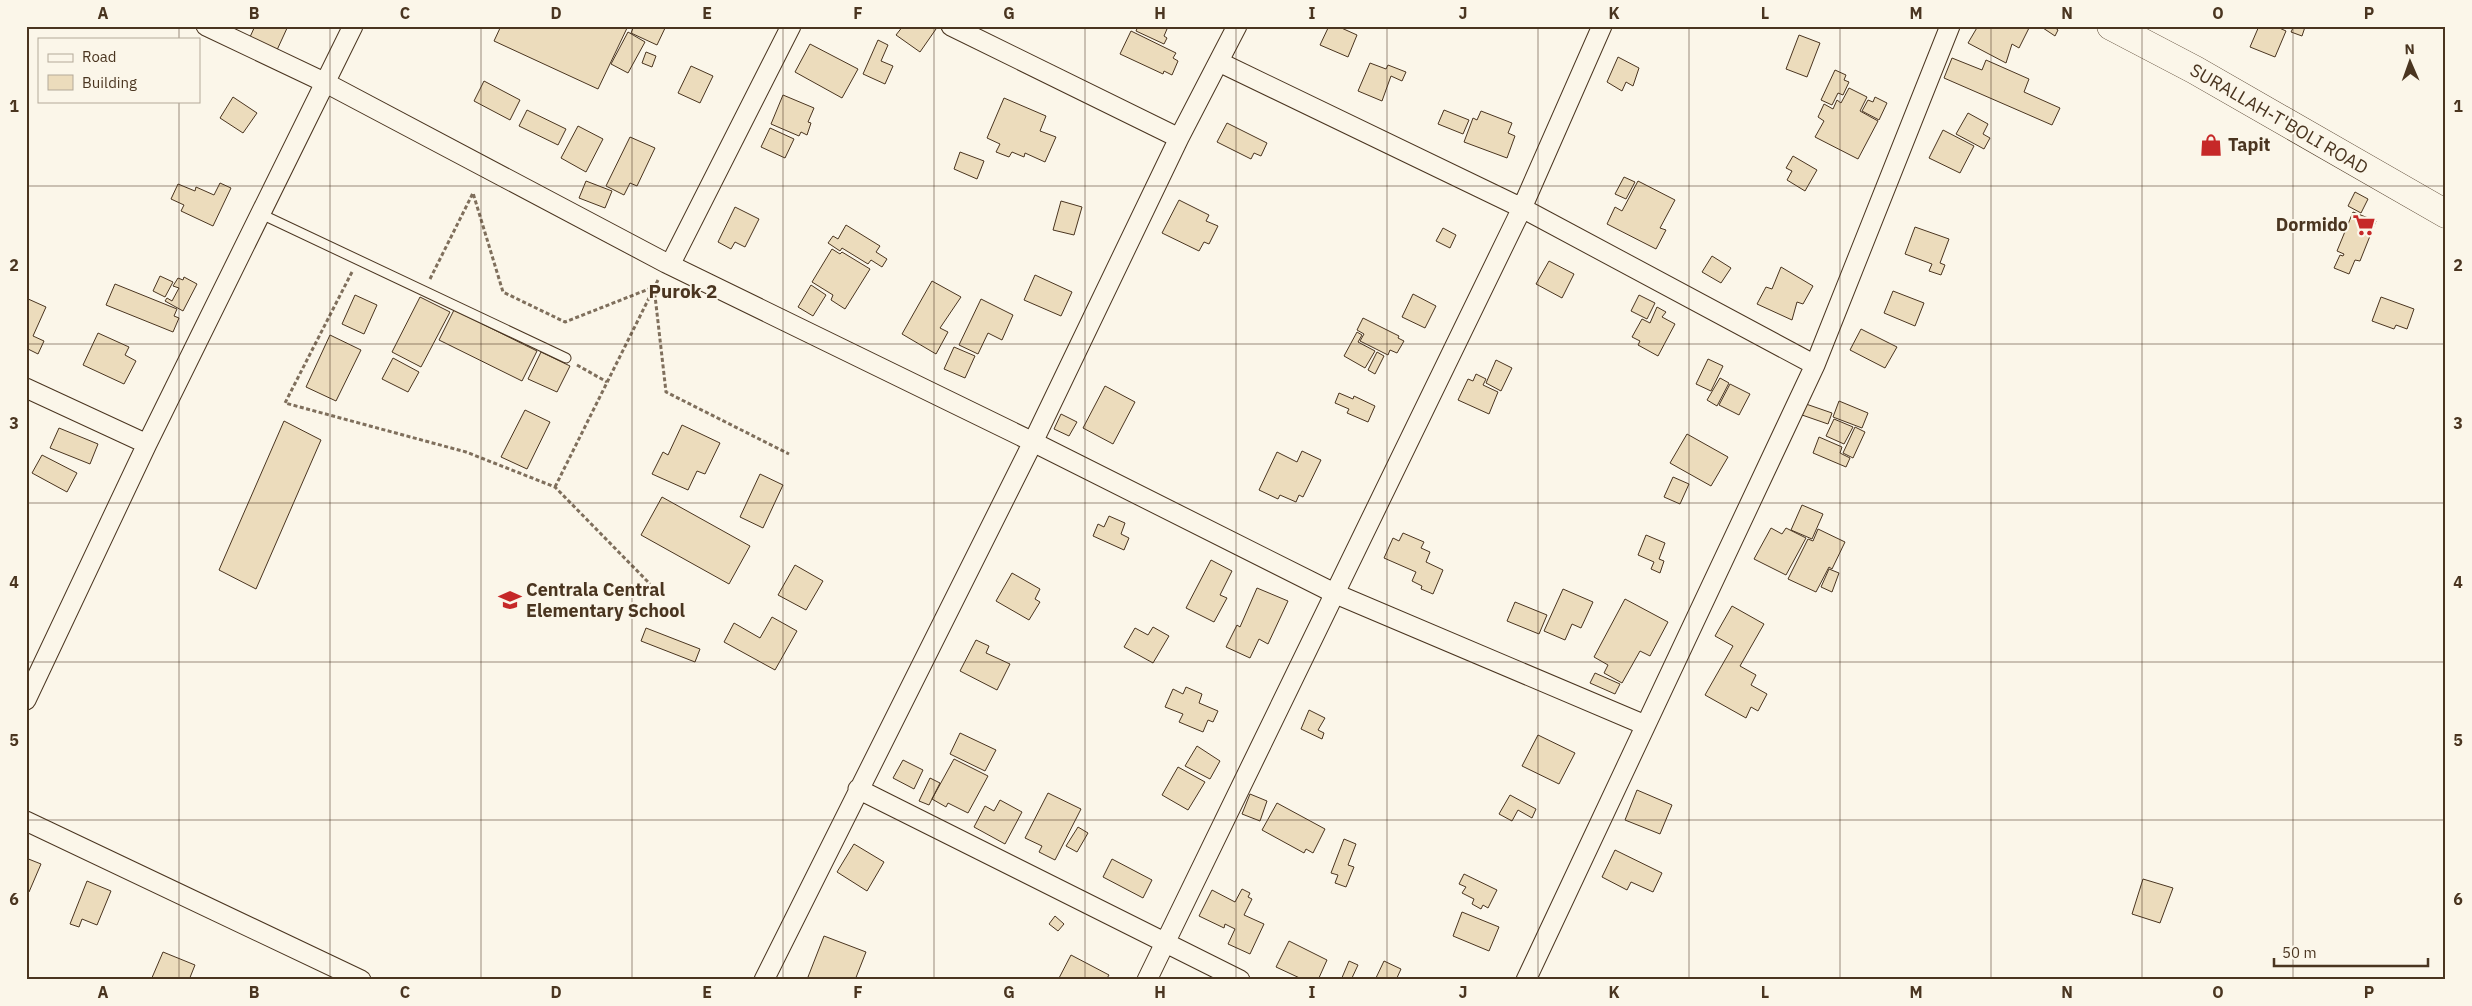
<svg xmlns="http://www.w3.org/2000/svg" width="2472" height="1006" font-family="'IBM Plex Sans',sans-serif">
<style>
.building{fill:#ecdcbc;stroke:#4a3520}
.lines{fill:none;stroke-linecap:round;stroke-linejoin:round}
.service-casing{stroke:#4a3520;stroke-width:11}
.minor-casing{stroke:#4a3520;stroke-width:21}
.primary-casing{stroke:#4a3520;stroke-width:29}
.path{stroke:#7f6f5c;stroke-width:3;stroke-dasharray:4 2.5;stroke-linecap:butt}
.service{stroke:#fbf6e9;stroke-width:9}
.minor{stroke:#fbf6e9;stroke-width:19}
.primary{stroke:#fbf6e9;stroke-width:28}
.grid{fill:none;stroke:#4a3520;stroke-width:1;stroke-opacity:0.55}
.labels{text-anchor:middle;stroke-width:4;stroke-linejoin:round;paint-order:stroke}
.street-label{font-size:18px;fill:#4a3520;stroke:#fbf6e9}
.poi-label{font-size:18px;font-weight:bold;fill:#4a3520;stroke:#fbf6e9;text-anchor:start}
.neighbourhood-label{font-size:19px;font-weight:bold;fill:#4a3520;stroke:#fbf6e9}
.neatline{fill:none;stroke:#4a3520;stroke-width:2}
.grid-label{font-size:16px;text-anchor:middle;font-weight:bold;fill:#4a3520}
</style>
<rect width="100%" height="100%" fill="#fbf6e9"/>
<path class="building" d="M255,26H288L277,50L250,37Z
M501,26H628L598,89L494,41Z
M634,26H666L657,45L631,33Z
M903,26H933L936,29L920,52L896,35Z
M1138,26H1161L1167,29L1164,36L1167,38L1164,44L1136,31Z
M1329,26H1337L1357,35L1348,57L1320,45Z
M1978,26H2026L2029,28L2019,48L2012,44L2006,63L1968,43Z
M2040,26H2053L2058,30L2055,36Z
M2259,26H2275L2286,31L2275,57L2250,47Z
M2294,26L2305,27L2302,36L2291,32Z
M1131,31L1176,53L1173,58L1178,61L1172,75L1164,71L1163,74L1120,54Z
M628,32L645,42L628,73L611,64Z
M1799,35L1820,43L1807,77L1786,69Z
M878,40L888,45L881,61L893,66L885,84L863,74Z
M810,44L858,69L842,98L795,72Z
M646,52L656,56L652,67L642,63Z
M1618,57L1639,68L1633,86L1626,82L1622,91L1607,82Z
M1952,58L1982,70L1986,60L2029,79L2024,92L2060,108L2052,125L1944,78Z
M1370,63L1386,69L1388,65L1406,72L1402,81L1391,76L1382,101L1358,91Z
M691,66L713,76L700,103L678,93Z
M1835,70L1846,75L1844,80L1849,82L1843,95L1838,93L1832,105L1821,100Z
M484,81L520,100L510,120L474,101Z
M1849,88L1867,97L1860,111L1878,121L1858,159L1815,137L1824,121L1818,117L1824,104L1833,109L1837,100L1841,103Z
M783,95L814,108L808,122L811,123L807,135L801,132L799,136L771,124Z
M233,97L257,113L243,133L220,118Z
M1875,97L1887,103L1879,120L1862,111L1868,100L1873,102Z
M1004,98L1046,116L1040,131L1056,137L1045,162L1025,153L1024,157L1012,152L1009,157L996,152L1000,144L987,138Z
M527,110L566,129L558,145L519,126Z
M1444,110L1469,120L1463,134L1438,124Z
M1481,111L1512,123L1508,133L1515,136L1507,158L1464,142L1473,118L1477,120Z
M1968,113L1988,124L1983,134L1990,138L1984,149L1956,134Z
M1227,123L1267,143L1261,156L1254,153L1251,159L1217,142Z
M578,126L603,139L586,172L561,158Z
M770,128L794,139L785,158L761,147Z
M1943,130L1974,146L1960,173L1929,158Z
M630,137L655,148L637,186L630,183L624,195L606,186Z
M960,152L984,161L977,179L954,169Z
M1793,156L1817,170L1805,191L1787,180L1792,171L1786,168Z
M1624,177L1635,182L1626,199L1615,194Z
M586,181L612,191L605,208L579,198Z
M1638,181L1675,200L1660,228L1666,230L1656,249L1607,224L1615,207L1622,211Z
M220,183L231,188L213,226L181,211L184,205L171,199L178,184L195,191L196,187L214,195Z
M2355,192L2368,199L2361,213L2348,206Z
M1179,200L1209,215L1206,221L1218,226L1209,244L1204,242L1199,251L1162,233Z
M1061,201L1082,207L1074,235L1053,230Z
M735,207L759,219L745,247L735,242L731,249L718,242Z
M2353,212L2376,221L2360,261L2355,260L2349,274L2334,268L2340,255L2343,256L2344,254L2337,251Z
M846,225L880,246L876,252L887,259L882,267L871,260L868,264L842,248L840,251L828,243L833,236L838,239Z
M1915,227L1949,239L1940,263L1945,265L1941,275L1929,271L1932,264L1905,254Z
M1443,228L1456,235L1450,248L1436,241Z
M832,249L840,254L842,252L870,269L845,309L831,300L833,295L812,282Z
M1712,256L1731,268L1721,283L1702,272Z
M1549,261L1574,274L1562,298L1536,284Z
M1781,267L1813,286L1803,304L1797,302L1792,320L1757,304L1766,287L1772,289Z
M1035,275L1072,292L1061,316L1024,300Z
M160,276L173,282L165,297L153,291Z
M184,277L197,284L183,311L165,301L167,298L172,301L179,288L173,286L178,278L183,280Z
M932,281L961,297L940,328L948,332L936,354L902,334Z
M115,284L177,309L174,316L179,318L173,332L106,305Z
M811,285L826,295L813,316L798,307Z
M1893,291L1924,303L1915,326L1884,313Z
M1413,294L1436,306L1425,328L1402,317Z
M355,295L377,305L364,334L342,324Z
M1639,295L1655,303L1647,319L1631,311Z
M420,297L450,312L421,367L392,352Z
M2381,297L2414,309L2407,329L2396,325L2394,329L2372,321Z
M26,298L46,307L33,336L44,341L38,354L26,348Z
M981,299L1013,315L1002,340L988,333L978,354L959,345Z
M1657,307L1666,312L1662,317L1675,324L1658,356L1638,345L1640,341L1632,337L1642,319L1650,323Z
M454,310L537,351L522,381L439,340Z
M1363,318L1399,336L1398,338L1404,341L1397,353L1390,350L1388,355L1360,341L1364,334L1357,330Z
M1861,329L1897,347L1885,368L1850,350Z
M1357,332L1362,335L1358,342L1375,351L1365,368L1344,356Z
M98,333L129,347L125,355L136,361L124,384L83,365Z
M330,335L361,350L336,401L306,387Z
M954,347L975,356L965,378L944,369Z
M541,352L570,366L557,392L528,379Z
M1377,352L1384,356L1375,374L1368,370Z
M393,358L419,372L408,392L382,379Z
M1708,359L1723,366L1711,391L1696,384Z
M1496,360L1512,368L1501,391L1486,383Z
M1476,374L1486,379L1483,385L1498,392L1489,414L1458,400L1468,379L1473,381Z
M1720,378L1729,383L1717,406L1707,400Z
M1730,384L1750,394L1739,415L1719,405Z
M1105,386L1135,402L1113,444L1083,428Z
M1339,393L1353,399L1354,396L1375,406L1368,422L1347,413L1349,409L1335,403Z
M1839,401L1868,413L1862,428L1833,417Z
M1806,404L1832,413L1828,424L1802,415Z
M525,410L550,422L527,469L501,457Z
M1061,414L1077,422L1069,436L1054,429Z
M1834,419L1853,427L1844,444L1826,436Z
M284,421L321,440L256,589L219,570Z
M682,425L720,443L705,474L697,471L688,490L652,474L663,452L668,455Z
M1855,427L1865,432L1853,458L1843,453Z
M59,428L98,444L90,464L50,448Z
M1687,434L1728,457L1711,486L1670,463Z
M1819,437L1842,447L1840,453L1850,458L1846,467L1813,453Z
M1302,451L1321,460L1303,497L1299,495L1296,502L1280,495L1278,499L1259,490L1277,452L1297,462Z
M42,455L77,473L67,492L32,473Z
M760,474L783,485L763,528L740,517Z
M1673,477L1689,484L1680,504L1664,497Z
M662,497L750,546L729,584L641,535Z
M1802,505L1823,514L1812,539L1791,530Z
M1109,516L1125,523L1121,534L1129,538L1124,550L1093,536L1098,524L1104,527Z
M1771,528L1782,534L1786,528L1806,538L1786,575L1754,559Z
M1818,529L1845,542L1832,569L1829,567L1816,592L1788,579L1808,539L1813,541Z
M1403,533L1424,542L1421,548L1430,552L1426,562L1443,570L1433,594L1421,589L1422,586L1412,581L1416,572L1384,558L1393,538L1399,541Z
M1646,535L1665,543L1659,559L1664,561L1660,573L1651,569L1654,562L1638,555Z
M1211,560L1232,571L1220,595L1227,598L1214,622L1186,608Z
M795,565L823,581L806,610L778,595Z
M1829,569L1839,573L1832,592L1821,587Z
M1012,573L1040,589L1035,599L1040,602L1029,620L996,601Z
M1257,588L1288,601L1268,644L1259,639L1250,658L1226,647L1237,625L1240,627Z
M1563,589L1593,602L1581,628L1572,624L1565,640L1544,631Z
M1625,599L1668,622L1650,656L1640,651L1622,683L1604,673L1608,665L1594,657Z
M1515,602L1547,615L1539,634L1507,621Z
M1732,606L1764,624L1740,666L1756,675L1751,685L1767,694L1758,711L1751,707L1746,718L1705,695L1733,646L1715,636Z
M772,617L797,631L775,670L724,642L734,623L760,638Z
M1153,627L1169,636L1153,663L1124,647L1135,628L1148,635Z
M646,628L700,649L695,662L641,641Z
M976,640L989,646L986,653L1010,664L997,690L960,671Z
M1595,673L1620,684L1615,694L1590,683Z
M1186,687L1202,694L1199,703L1218,711L1213,722L1208,720L1203,732L1179,722L1183,714L1165,707L1173,689L1183,694Z
M1309,710L1325,718L1318,730L1324,733L1322,739L1301,729Z
M960,733L996,750L985,771L950,754Z
M1538,735L1575,753L1559,784L1522,766Z
M1197,746L1220,761L1210,779L1185,766Z
M954,759L988,776L968,813L948,803L946,807L932,799Z
M903,760L923,770L914,789L893,778Z
M1178,767L1205,782L1188,810L1162,795Z
M930,778L940,783L929,805L919,801Z
M1637,790L1672,805L1660,834L1625,820Z
M1048,793L1081,809L1055,860L1039,852L1042,846L1025,838Z
M1250,794L1267,801L1260,821L1242,814Z
M1510,795L1536,809L1532,818L1518,810L1512,821L1499,814Z
M1000,800L1022,812L1005,844L974,827L985,806L994,811Z
M1277,803L1325,829L1313,853L1306,849L1304,853L1262,830Z
M1078,827L1088,833L1077,852L1066,846Z
M1344,839L1356,844L1348,865L1354,867L1346,887L1335,883L1338,875L1331,873Z
M854,844L884,862L867,891L837,872Z
M1615,850L1662,873L1653,892L1631,882L1627,890L1602,877Z
M26,858L41,864L29,892L26,891Z
M1112,859L1152,880L1143,898L1103,877Z
M1464,874L1497,890L1488,908L1483,905L1481,909L1472,904L1474,899L1462,893L1466,887L1459,884Z
M2143,879L2173,888L2160,923L2132,914Z
M87,881L111,891L97,925L82,919L79,927L70,924Z
M1242,889L1250,893L1248,897L1252,899L1244,915L1264,924L1250,954L1228,944L1235,929L1225,924L1224,928L1199,916L1212,890L1235,902Z
M1462,912L1499,927L1489,951L1453,936Z
M1055,916L1064,924L1058,931L1049,924Z
M824,936L866,952L855,980H816L808,977Z
M1289,941L1327,960L1318,980H1304L1276,967Z
M163,952L195,965L189,980H151Z
M1071,955L1109,975L1106,980H1058Z
M1349,961L1358,965L1351,980H1341Z
M1384,961L1401,969L1396,980H1375Z"/>
<g class="lines">
<defs>
<path id="service" d="M261,214L566,358"/>
<path id="minor" d="M206,26L326,83L666,263L1033,442L1336,594L1645,725
M951,26L1179,138
M1219,62L1522,208L1815,365
M670,265L791,26
M26,388L147,444
M26,700L147,444L353,26
M858,789L1240,980
M26,821L361,980
M764,980L1033,442L1179,138L1237,26
M1147,980L1522,208L1602,26
M1526,980L1815,365L1950,26"/>
<path id="primary" d="M2111,26L2195,70L2446,214"/>
</defs>
<use href="#service" class="service-casing"/>
<use href="#minor" class="minor-casing"/>
<use href="#primary" class="primary-casing"/>
<path class="path" d="M352,272L285,403L466,452L555,487L650,584
M430,279L473,193L503,292L565,322L654,287L666,392L789,454
M577,365L607,382
M555,487L658,280"/>
<use href="#service" class="service"/>
<use href="#minor" class="minor"/>
<use href="#primary" class="primary"/>
</g>
<path class="grid" d="M179,26V39M330,26V980M481,26V980M632,26V980M783,26V980M934,26V980M1085,26V980M1236,26V980M1387,26V980M1538,26V980M1689,26V980M1840,26V980M1991,26V980M2142,26V980M2293,26V980M179,101V980M26,186H2446M26,344H2446M26,503H2446M26,662H2446M26,820H2446"/>
<defs>
<symbol id="shop-bare" viewBox="-9 -9 18 18"><path d="M-5-2.5h2.3a2.7 3.5 0 0 1 5.4 0H5L5.5 6h-11ZM-1.5-2.5h3a1.5 2.3 0 0 0-3 0Z" fill="#c62828" stroke="#fbf6e9" stroke-width="2.5" paint-order="stroke"/></symbol>
<symbol id="supermarket-bare" viewBox="-9 -9 18 18"><path d="M-6-5.5h2.5l.6 2H6L4.5 2H-2.5L-4.4-4H-6ZM-1.5 3.2a1.3 1.3 0 1 0 .1 0ZM3 3.2a1.3 1.3 0 1 0 .1 0Z" fill="#c62828" stroke="#fbf6e9" stroke-width="2.5" paint-order="stroke"/></symbol>
<symbol id="school-bare" viewBox="-9 -9 18 18"><path d="M0-5L7-2L0 1L-7-2ZM-4 1L0 2.5L4 1V4Q0 6-4 4Z" fill="#c62828" stroke="#fbf6e9" stroke-width="2.5" paint-order="stroke"/></symbol>
</defs>
<g fill-rule="evenodd">
<use href="#shop-bare" x="2195" y="129" width="32" height="32"/>
<use href="#supermarket-bare" x="2348" y="209" width="32" height="32"/>
<use href="#school-bare" x="494" y="584" width="32" height="32"/>
</g>
<g class="labels">
<g class="street-label">
<text transform="translate(2279 119) rotate(30)" y="6">SURALLAH-T'BOLI ROAD</text>
</g>
<g class="poi-label">
<text x="2228" y="151">Tapit</text>
<text x="2348" y="231" text-anchor="end">Dormido</text>
<text x="526" y="596">Centrala Central<tspan x="526" dy="21">Elementary School</tspan></text>
</g>
<g class="neighbourhood-label">
<text x="683" y="298">Purok 2</text>
</g>
</g>
<rect width="2472" height="1006" fill="none" stroke="#fbf6e9" stroke-width="55"/>
<rect x="38" y="38" width="162" height="65" fill="#fbf6e9" stroke="#b4a999"/>
<rect x="48" y="54" width="25" height="8" fill="#fbf6e9" stroke="#b4a999"/>
<text x="82" y="62" font-size="15" fill="#4a3520">Road</text>
<rect x="48" y="75" width="25" height="15" fill="#ecdcbc" stroke="#b4a999"/>
<text x="82" y="88" font-size="15" fill="#4a3520">Building</text>
<g transform="translate(2410 62) rotate(358)" stroke="#fbf6e9" stroke-width="4" paint-order="stroke">
<path d="M0-4L9 19L0 12L-9 19Z" fill="#4a3520"/>
<text y="-8" font-size="14" font-weight="bold" text-anchor="middle" fill="#4a3520">N</text>
</g>
<path d="M2274 958v8h154v-8" fill="none" stroke="#4a3520" stroke-width="2.5"/>
<text x="2282" y="958" font-size="15" fill="#4a3520" stroke="#fbf6e9" stroke-width="4" paint-order="stroke">50 m</text>
<rect x="28" y="28" width="2416" height="950" class="neatline"/>
<g class="grid-label">
<text x="103" y="19">A</text>
<text x="254" y="19">B</text>
<text x="405" y="19">C</text>
<text x="556" y="19">D</text>
<text x="707" y="19">E</text>
<text x="858" y="19">F</text>
<text x="1009" y="19">G</text>
<text x="1160" y="19">H</text>
<text x="1312" y="19">I</text>
<text x="1463" y="19">J</text>
<text x="1614" y="19">K</text>
<text x="1765" y="19">L</text>
<text x="1916" y="19">M</text>
<text x="2067" y="19">N</text>
<text x="2218" y="19">O</text>
<text x="2369" y="19">P</text>
<text x="14" y="112">1</text>
<text x="2458" y="112">1</text>
<text x="14" y="271">2</text>
<text x="2458" y="271">2</text>
<text x="14" y="429">3</text>
<text x="2458" y="429">3</text>
<text x="14" y="588">4</text>
<text x="2458" y="588">4</text>
<text x="14" y="746">5</text>
<text x="2458" y="746">5</text>
<text x="14" y="905">6</text>
<text x="2458" y="905">6</text>
<text x="103" y="998">A</text>
<text x="254" y="998">B</text>
<text x="405" y="998">C</text>
<text x="556" y="998">D</text>
<text x="707" y="998">E</text>
<text x="858" y="998">F</text>
<text x="1009" y="998">G</text>
<text x="1160" y="998">H</text>
<text x="1312" y="998">I</text>
<text x="1463" y="998">J</text>
<text x="1614" y="998">K</text>
<text x="1765" y="998">L</text>
<text x="1916" y="998">M</text>
<text x="2067" y="998">N</text>
<text x="2218" y="998">O</text>
<text x="2369" y="998">P</text>
</g>
</svg>
